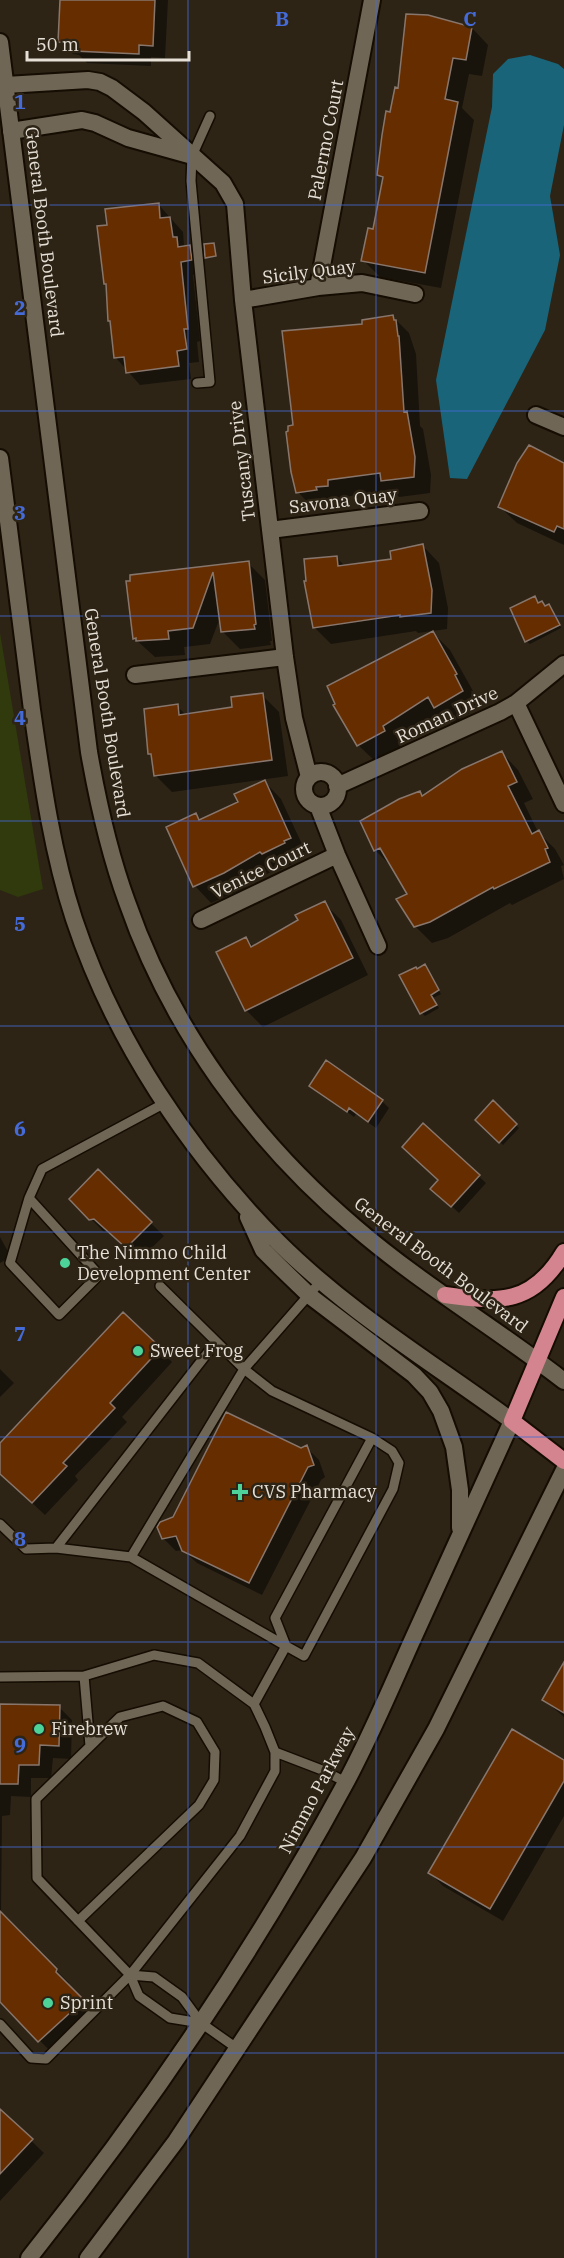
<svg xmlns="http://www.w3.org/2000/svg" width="564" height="2258" font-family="'IBM Plex Serif',serif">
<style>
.green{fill:#303a0c}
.water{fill:#196479}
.shadow{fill:#0007}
.building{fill:#662e00;stroke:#88766c;stroke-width:1.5}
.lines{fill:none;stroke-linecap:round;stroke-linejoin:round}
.service-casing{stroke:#150d02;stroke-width:12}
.minor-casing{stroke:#150d02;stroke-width:20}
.secondary-casing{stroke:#150d02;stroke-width:20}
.trunk-casing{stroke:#150d02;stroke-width:20}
.service{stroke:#706656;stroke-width:9}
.minor{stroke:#706656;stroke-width:16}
.secondary{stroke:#706656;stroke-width:16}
.trunk{stroke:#d3848e;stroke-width:16}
.grid{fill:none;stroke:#456bd8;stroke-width:1.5;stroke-opacity:0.55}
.poi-dot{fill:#4dd39a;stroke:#2d2416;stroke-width:2}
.labels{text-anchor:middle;stroke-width:5;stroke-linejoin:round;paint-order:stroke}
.street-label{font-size:18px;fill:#e6e0d7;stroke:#2d2416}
.poi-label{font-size:18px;fill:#e6e0d7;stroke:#2d2416;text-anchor:start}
.grid-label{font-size:20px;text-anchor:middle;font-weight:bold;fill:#456bd8;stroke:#2d2416;stroke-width:5;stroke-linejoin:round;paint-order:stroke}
</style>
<rect width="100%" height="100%" fill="#2d2416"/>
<path class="green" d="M0,633L43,889L18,897L0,890Z"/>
<path class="water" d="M530,55L558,64L564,69V125L550,196L560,255L545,330L467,479L450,478L436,380L492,107L493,74L508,59Z"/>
<path class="shadow" d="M62,0H168L165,58L151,57V66L87,63L79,55L73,54L60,41Z
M472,28L488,45L482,76L469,74L462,108L474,120L441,288L380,277L363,260L374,230L384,180L379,175L392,113L399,90Z
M158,204L183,232L184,246L190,247L203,260L204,273L193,275L200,341L197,342L199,362L189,363L191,379L140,385L116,358L109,226Z
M393,317L409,333L416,354L420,426L423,429L431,475L430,493L399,497L393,490L344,497V502L332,504L333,507L314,509L298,492L295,427L364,325Z
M564,468V545L517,523L500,507Z
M423,546L439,563L448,608L447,629L418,633L416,631L331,644L314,627L336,557L346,567L393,560Z
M248,563L265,580L272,641H270L271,645L240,649L223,632L221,615L210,644L184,647L185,655L155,657L134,638L132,582Z
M534,598L539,605L542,603L552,608L561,628L530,644L526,641Z
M433,633L450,650L473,691H471L478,708L452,724L442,715L398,743L401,748L375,761L358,745Z
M262,695L279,712L288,776L172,792L155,775L153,756L150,754L177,706L186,715L234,708Z
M502,753L518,770L533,799L524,803L538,832L555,849L564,865L561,866L564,879L512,905L510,903L448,938L432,943L415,926L410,894L392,867L375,850L419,793L423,797Z
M265,782L281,799L307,855L300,858L301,860L279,870L277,868L241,890L211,903L195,886L168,828L195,815L201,821L240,803Z
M324,903L341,920L368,975L263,1027L246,1010V938L254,947L300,921Z
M425,966L441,994L433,998L439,1008L425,1016L422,1013L417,970Z
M311,1085L382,1101L389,1108L376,1128L356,1114L354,1117Z
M493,1103L519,1128L503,1145L477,1120Z
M423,1126L486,1183L459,1213L439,1195L440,1180Z
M98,1171L164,1236L139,1260L108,1231L104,1232L71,1199Z
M0,1237L11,1257L0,1263Z
M160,1349L172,1362L122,1417L127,1422L75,1476L78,1480L45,1515L0,1473V1445Z
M0,1369L14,1383L0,1397Z
M306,1447L319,1460L325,1477L321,1480L262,1595L197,1563L183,1550L176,1551L163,1538L174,1518Z
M564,1665V1717L544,1700Z
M0,1706L59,1707L72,1720L71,1759L53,1758L51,1778H31V1797L11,1796L10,1815L2,1816L1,1915L69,1983L68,1986L96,2014L52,2053L0,2000Z
M564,1761V1816L503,1921L443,1886L430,1873Z
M0,2111L44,2153L0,2201Z"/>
<path class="building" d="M60,0H155L153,46L139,45V54L73,51V43L58,42Z
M406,14L428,15L472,27L466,60L453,58L445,99L458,102L425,273L361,261L368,228L373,229L383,177L377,175L382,135L386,111L390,112L395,87L398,88Z
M159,203L160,218L170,217L173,237H177L178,247L190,245L192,260L181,262L188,329H184L187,349L177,351L179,366L126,373L124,357L114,358L110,321H108L106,284H104L97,226L107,225L105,209Z
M214,243L216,256L205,258L204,244Z
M393,315L394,320H396L398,336H399L404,412L407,411L415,457L414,477L381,481L380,473L328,480V486L316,487L317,490L296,493L291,472L286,432L288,431V426L293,425L282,331L362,324V320Z
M529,445L564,463V529L557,526L554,532L498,507L517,463Z
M423,544L432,590L431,613L400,617V615L313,628L304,581H306L304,559L337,556L338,566L391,559L390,551Z
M249,561L256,624L254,625L255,629L221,632L213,572L193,628L168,631L169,639L136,641V638L133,639L126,581H130V575Z
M535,596L538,603L542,601L545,606L549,604L560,625L525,642L510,608Z
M433,631L457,674L455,675L463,691L434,708L428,697L383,726L385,731L357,746L333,705L335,704L327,686Z
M263,693L272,760L154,776L151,754H148L144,709L178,704L179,715L232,707L231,697Z
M502,751L517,782L508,786L532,834L539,830L548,848L545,849L550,862L494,889L493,887L430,922L414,927L396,899L407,894L380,848L374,851L360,821L399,799L420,791L422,796L462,769Z
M265,780L291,838L284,841L285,843L262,854L260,852L224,873L193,887L166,827L196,813L199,820L238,802L234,794Z
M325,901L353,958L245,1011L216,952L246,937L251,947L298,920L295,915Z
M425,964L439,990L431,995L437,1005L420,1014L399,975L416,967L417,969Z
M326,1060L383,1100L368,1122L349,1108L347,1112L309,1086Z
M493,1100L517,1124L499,1143L475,1120Z
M423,1123L480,1175L451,1207L430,1189L438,1180L402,1147Z
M98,1169L152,1222L126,1248L94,1219L89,1220L69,1199Z
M123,1312L161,1348L110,1403L115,1408L63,1463L67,1466L32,1503L0,1474V1443Z
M226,1412L301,1448L307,1445L314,1465L308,1467L249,1583L182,1551L176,1536L162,1539L157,1527L160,1522L173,1517Z
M564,1662V1713L542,1700Z
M0,1704L60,1705L59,1746L40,1745L39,1765H19L18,1784H0Z
M512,1729L564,1760V1781L490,1909L428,1873Z
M0,1911L57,1969L56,1972L84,2000L38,2042L0,2002Z
M0,2109L33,2139L0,2174Z"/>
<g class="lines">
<defs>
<path id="service" d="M197,383L210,382L191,181L192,156L210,116
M29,1198L10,1263L59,1315L99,1275L29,1198L42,1169L165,1103
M160,1286L244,1369L321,1281
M0,1524L26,1549L56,1548L131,1557
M56,1548L216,1342
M84,1676L90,1746
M0,1677L84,1676L154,1655L198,1663L254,1704L265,1727L275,1752V1771L240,1836L130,1975L46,2059L31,2058L0,2024
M254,1704L286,1646L131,1557L244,1369L272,1391L372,1438L392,1451L399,1463L393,1489L304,1656L286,1646L275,1618L372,1438
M275,1752L322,1770L346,1782
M78,1921L199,1805L214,1780L215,1752L197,1722L163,1706L120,1717L36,1799L37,1878L130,1975
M201,2023L170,2018L139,1996L130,1975L154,1977L182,1997L201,2023L238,2049"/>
<path id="minor" d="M6,85L88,80L100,82L112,88L144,112L223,183L235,204L243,300L285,657L294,718L309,777
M11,131L82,120L95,123L128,138L189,155
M318,287L372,0
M243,300L318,287L362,283L415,294
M536,415L564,427
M270,530L420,511
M135,675L285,657
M516,703L564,804
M304 789a17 17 0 1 1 34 0a17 17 0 1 1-34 0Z
M337,786L500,712L516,703L564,664
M318,806L337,855L378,946
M201,920L337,855"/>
<path id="secondary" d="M0,42L89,752C98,803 109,853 127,902C171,1029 253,1141 356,1228C421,1284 496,1328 564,1381
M0,458C11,542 21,626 32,710C42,780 52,852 74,919C114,1040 189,1152 278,1242C348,1312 433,1363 512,1421C478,1495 445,1569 411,1643C390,1690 370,1738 345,1784C255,1951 147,2110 29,2258
M248,1217L263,1250L280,1267L310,1296L414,1375L430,1392L441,1411L454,1447L460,1490V1528
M88,2258L176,2141L363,1858L436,1729L564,1470"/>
<path id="trunk" d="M445,1295C501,1303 533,1304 564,1252
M564,1297L512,1421L564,1461"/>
</defs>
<use href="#service" class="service-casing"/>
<use href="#minor" class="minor-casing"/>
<use href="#secondary" class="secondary-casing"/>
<use href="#trunk" class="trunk-casing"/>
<use href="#service" class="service"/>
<use href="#minor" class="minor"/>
<use href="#secondary" class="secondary"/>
<use href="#trunk" class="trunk"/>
</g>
<path class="grid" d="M188,0V2258M376,0V2258M0,205H564M0,411H564M0,616H564M0,821H564M0,1026H564M0,1232H564M0,1437H564M0,1642H564M0,1847H564M0,2053H564"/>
<g class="poi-dot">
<circle cx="65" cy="1263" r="6"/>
<circle cx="138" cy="1351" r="6"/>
<path d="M237 1483h6v6h6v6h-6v6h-6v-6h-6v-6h6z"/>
<circle cx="39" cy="1729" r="6"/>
<circle cx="48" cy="2003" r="6"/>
</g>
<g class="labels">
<g class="street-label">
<text transform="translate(326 140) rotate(-79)" y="6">Palermo Court</text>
<text transform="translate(44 232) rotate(83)" y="6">General Booth Boulevard</text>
<text transform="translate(309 272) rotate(-7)" y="6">Sicily Quay</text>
<text transform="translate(242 461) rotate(-97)" y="6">Tuscany Drive</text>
<text transform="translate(343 501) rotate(-7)" y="6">Savona Quay</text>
<text transform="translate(107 713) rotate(81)" y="6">General Booth Boulevard</text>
<text transform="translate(447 715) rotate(-25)" y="6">Roman Drive</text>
<text transform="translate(261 870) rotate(-26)" y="6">Venice Court</text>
<text transform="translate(441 1265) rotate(37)" y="6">General Booth Boulevard</text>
<text transform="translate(317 1790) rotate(-62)" y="6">Nimmo Parkway</text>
</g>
<g class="poi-label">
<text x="77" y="1259">The Nimmo Child<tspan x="77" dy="21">Development Center</tspan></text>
<text x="150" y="1357">Sweet Frog</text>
<text x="252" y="1498">CVS Pharmacy</text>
<text x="51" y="1735">Firebrew</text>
<text x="60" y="2009">Sprint</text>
</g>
</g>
<g class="grid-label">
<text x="282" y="26">B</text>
<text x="470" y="26">C</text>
<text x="20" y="109">1</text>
<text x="20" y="315">2</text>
<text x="20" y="520">3</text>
<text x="20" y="725">4</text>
<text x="20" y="931">5</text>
<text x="20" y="1136">6</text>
<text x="20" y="1341">7</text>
<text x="20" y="1546">8</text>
<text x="20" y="1752">9</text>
</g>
<path d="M27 51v9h162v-9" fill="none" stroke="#e6e0d7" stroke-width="3"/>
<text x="36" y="51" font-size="18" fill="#e6e0d7" stroke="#2d2416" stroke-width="4.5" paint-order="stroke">50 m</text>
</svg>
